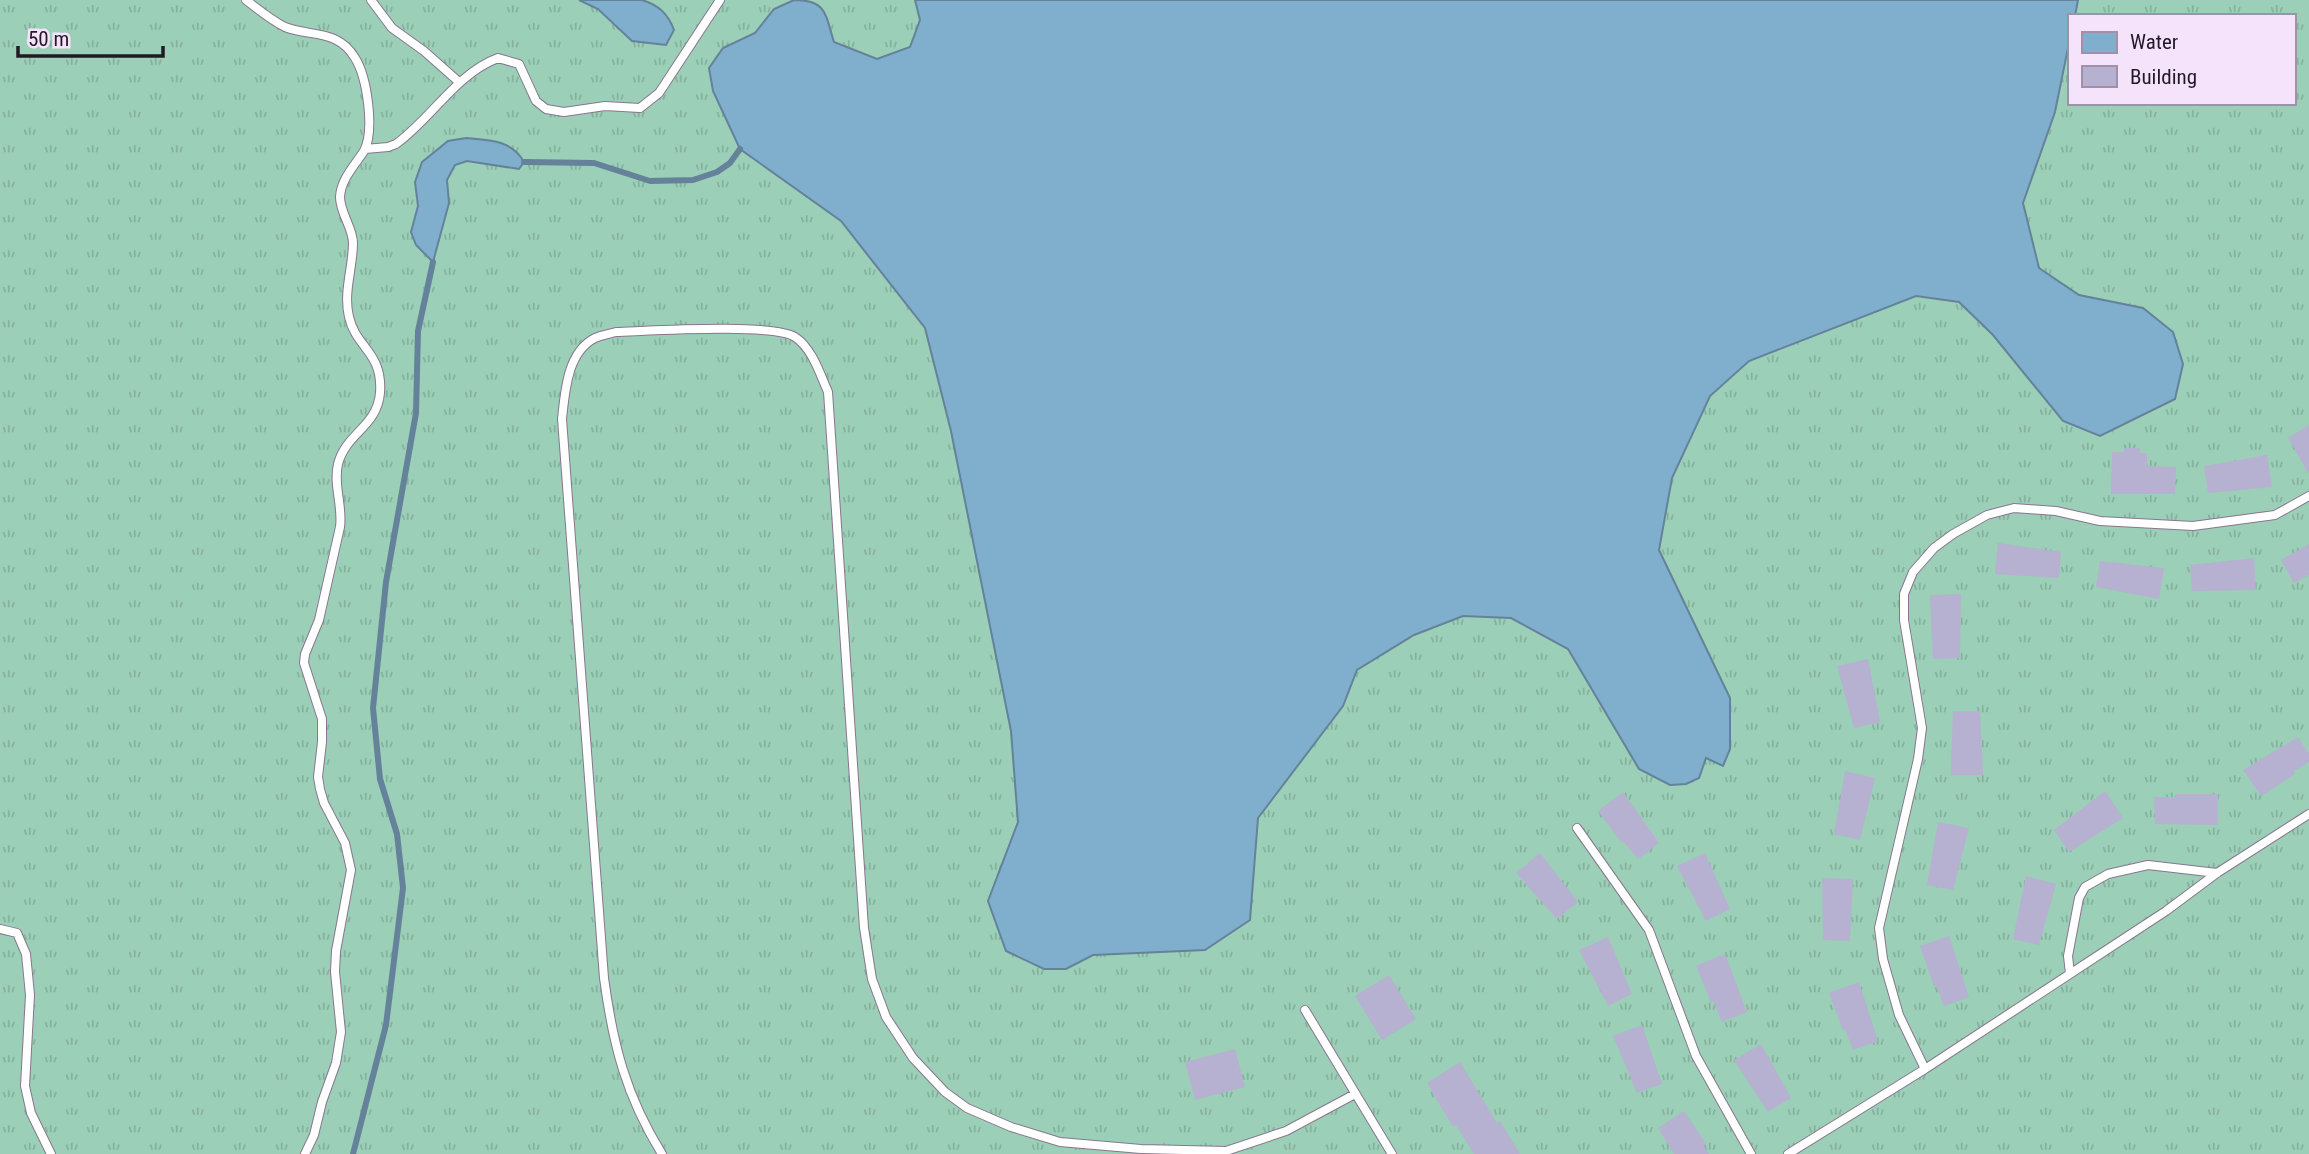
<svg xmlns="http://www.w3.org/2000/svg" width="2309" height="1154" font-family="'Roboto Condensed',sans-serif">
<style>
.grass{fill:url(#grass-tufts);fill-rule:evenodd}
.water{fill:#80afcd;stroke:#64829a;stroke-width:2}
.lines{fill:none;stroke-linecap:round;stroke-linejoin:round}
.stream{stroke:#64829a;stroke-width:6}
.building{fill:#b6b0d1}
.service-casing{stroke:#897591;stroke-width:10}
.service{stroke:#fff;stroke-width:8}
</style>
<defs>
<pattern id="grass-tufts" width="24" height="20" patternUnits="userSpaceOnUse" patternTransform="scale(1.75)"><rect width="24" height="20" fill="#9bcfb7"/><path d="M3 7l-1-3M5 7V3M7 7l1-3M15 17l-1-3M17 17v-4M19 17l1-3" fill="none" stroke="#85b19d"/></pattern>
</defs>
<rect width="100%" height="100%" fill="#f5e3fc"/>
<path class="grass" d="M0,0H2309V1154H0ZM2069,16H2293V103H2069Z"/>
<path class="water" d="M579,0H642C659,5 668,14 674,30L666,45L632,41L598,9Z
M794,0C827,0 825,14 834,42L877,59L910,47L920,20L915,0H2078L2075,16H2069V43L2055,112L2023,203L2039,268L2079,295L2143,308L2173,332L2183,364L2175,399L2100,436L2063,421L1993,335L1959,302L1916,296L1749,361L1710,396L1672,478L1659,550L1730,698V749L1723,766L1706,758L1699,778L1686,784L1670,785L1639,769L1568,649L1511,618L1463,616L1414,635L1357,670L1343,706L1258,818L1250,920L1205,950L1093,955L1066,969H1044L1006,951L988,901L1018,822L1011,731L951,431L925,328L841,221L740,149L713,91L709,68L723,48L755,33L774,9Z
M466,138C489,140 512,140 524,162L519,169L467,161L455,165L447,180L449,203L433,262L416,245L411,232L418,206L415,182L422,162L448,141Z"/>
<g class="lines">
<path class="stream" d="M524,162L594,163L650,181L693,180L717,172L730,163L740,149
M353,1154L386,1025L403,888L397,834L380,779L373,708L386,582L416,413L418,331L433,262"/>
</g>
<path class="building" d="M2309,425V474L2288,438Z
M2124,448H2140V453H2147V466L2176,467L2175,494H2111L2112,452H2124Z
M2267,455L2272,487L2208,493L2204,466Z
M1998,543L2061,552L2059,578L1995,574Z
M2309,544V575L2294,583L2281,560Z
M2254,558L2256,590L2192,591L2190,565Z
M2100,561L2164,568L2159,599L2096,587Z
M1961,594L1960,658L1933,659L1930,595Z
M1868,659L1880,722L1854,728L1837,666Z
M1953,711H1980L1983,775H1951Z
M2298,737L2309,754V762L2294,771L2295,774L2261,796L2243,770Z
M1845,771L1875,778L1860,840L1834,834Z
M2105,791L2123,818L2069,852L2054,830Z
M1623,792L1659,843L1638,859L1624,842L1622,843L1598,811Z
M2176,794H2218V825L2155,824L2154,797H2176Z
M1938,822L1969,828L1953,890L1927,885Z
M1540,853L1578,902L1557,919L1516,873Z
M1705,853L1730,909L1706,921L1677,866Z
M2026,876L2056,884L2039,945L2013,939Z
M1822,878L1853,879L1850,941L1823,940Z
M1949,936L1969,997L1944,1006L1936,985L1934,986L1920,946Z
M1608,937L1632,994L1608,1006L1579,950Z
M1725,954L1747,1012L1722,1022L1713,1001L1711,1002L1696,966Z
M1389,975L1416,1019L1382,1040L1355,996Z
M1859,982L1878,1041L1853,1050L1845,1029L1843,1030L1829,993Z
M1642,1025L1662,1084L1637,1093L1613,1036Z
M1761,1044L1791,1098L1768,1112L1734,1060Z
M1235,1049L1245,1087L1195,1100L1185,1062Z
M1460,1062L1497,1123L1500,1121L1520,1154H1474L1456,1125L1453,1127L1427,1083Z
M1684,1111L1706,1144L1704,1146L1709,1154H1674L1658,1128Z"/>
<g class="lines">
<defs>
<path id="service" d="M246,0C259,10 271,20 285,27C311,37 338,29 355,58C367,77 375,130 364,151C355,165 341,179 340,197C340,213 353,228 353,243C353,268 343,292 349,317C356,348 383,352 380,393C377,427 346,433 338,464C333,485 343,506 340,527L319,620L305,654L304,663L322,719V742L318,777L320,789L324,803L345,843L351,870L336,951L335,972L341,1032L336,1063L322,1102L314,1135L305,1154
M371,0L392,28L424,51L459,82
M365,149L388,147L396,144C431,119 457,73 498,58L519,64L536,101L546,109L564,112L605,106L640,108L659,93L720,0
M1577,828L1649,930L1696,1056L1751,1154
M0,929L17,933L26,954L30,995L25,1086L31,1113L51,1154
M2070,974L2068,956L2079,898L2085,887L2108,874L2148,865L2217,873
M1305,1010L1392,1154
M1925,1069L1899,1015L1883,959L1879,928L1918,759L1922,728L1904,620V594L1913,572L1934,548L1953,534L1987,515L2014,508L2056,511L2100,521L2193,526L2275,515L2309,496
M662,1154C626,1096 613,1045 604,978L562,419C565,392 567,352 595,338C601,335 609,334 616,332C649,331 773,323 795,337C812,348 820,374 828,392L864,928L872,979L886,1017L913,1058L945,1092L967,1108L1011,1127L1060,1142L1141,1149L1226,1151L1286,1131L1355,1094
M1788,1154L1925,1069L2166,911L2217,873L2309,814"/>
</defs>
<use href="#service" class="service-casing"/>
<use href="#service" class="service"/>
</g>
<rect x="2068" y="14" width="228" height="91" fill="#f5e3fc" stroke="#a092a6" stroke-width="2"/>
<rect x="2082" y="32" width="35" height="21" fill="#80afcd" stroke="#a092a6" stroke-width="2"/>
<text x="2130" y="49" font-size="21" fill="#211924">Water</text>
<rect x="2082" y="66" width="35" height="21" fill="#b6b0d1" stroke="#a092a6" stroke-width="2"/>
<text x="2130" y="84" font-size="21" fill="#211924">Building</text>
<path d="M18 46v10h145v-10" fill="none" stroke="#211924" stroke-width="3.5"/>
<text x="28" y="46" font-size="21" fill="#211924" stroke="#f5e3fc" stroke-width="5" paint-order="stroke">50 m</text>
</svg>
